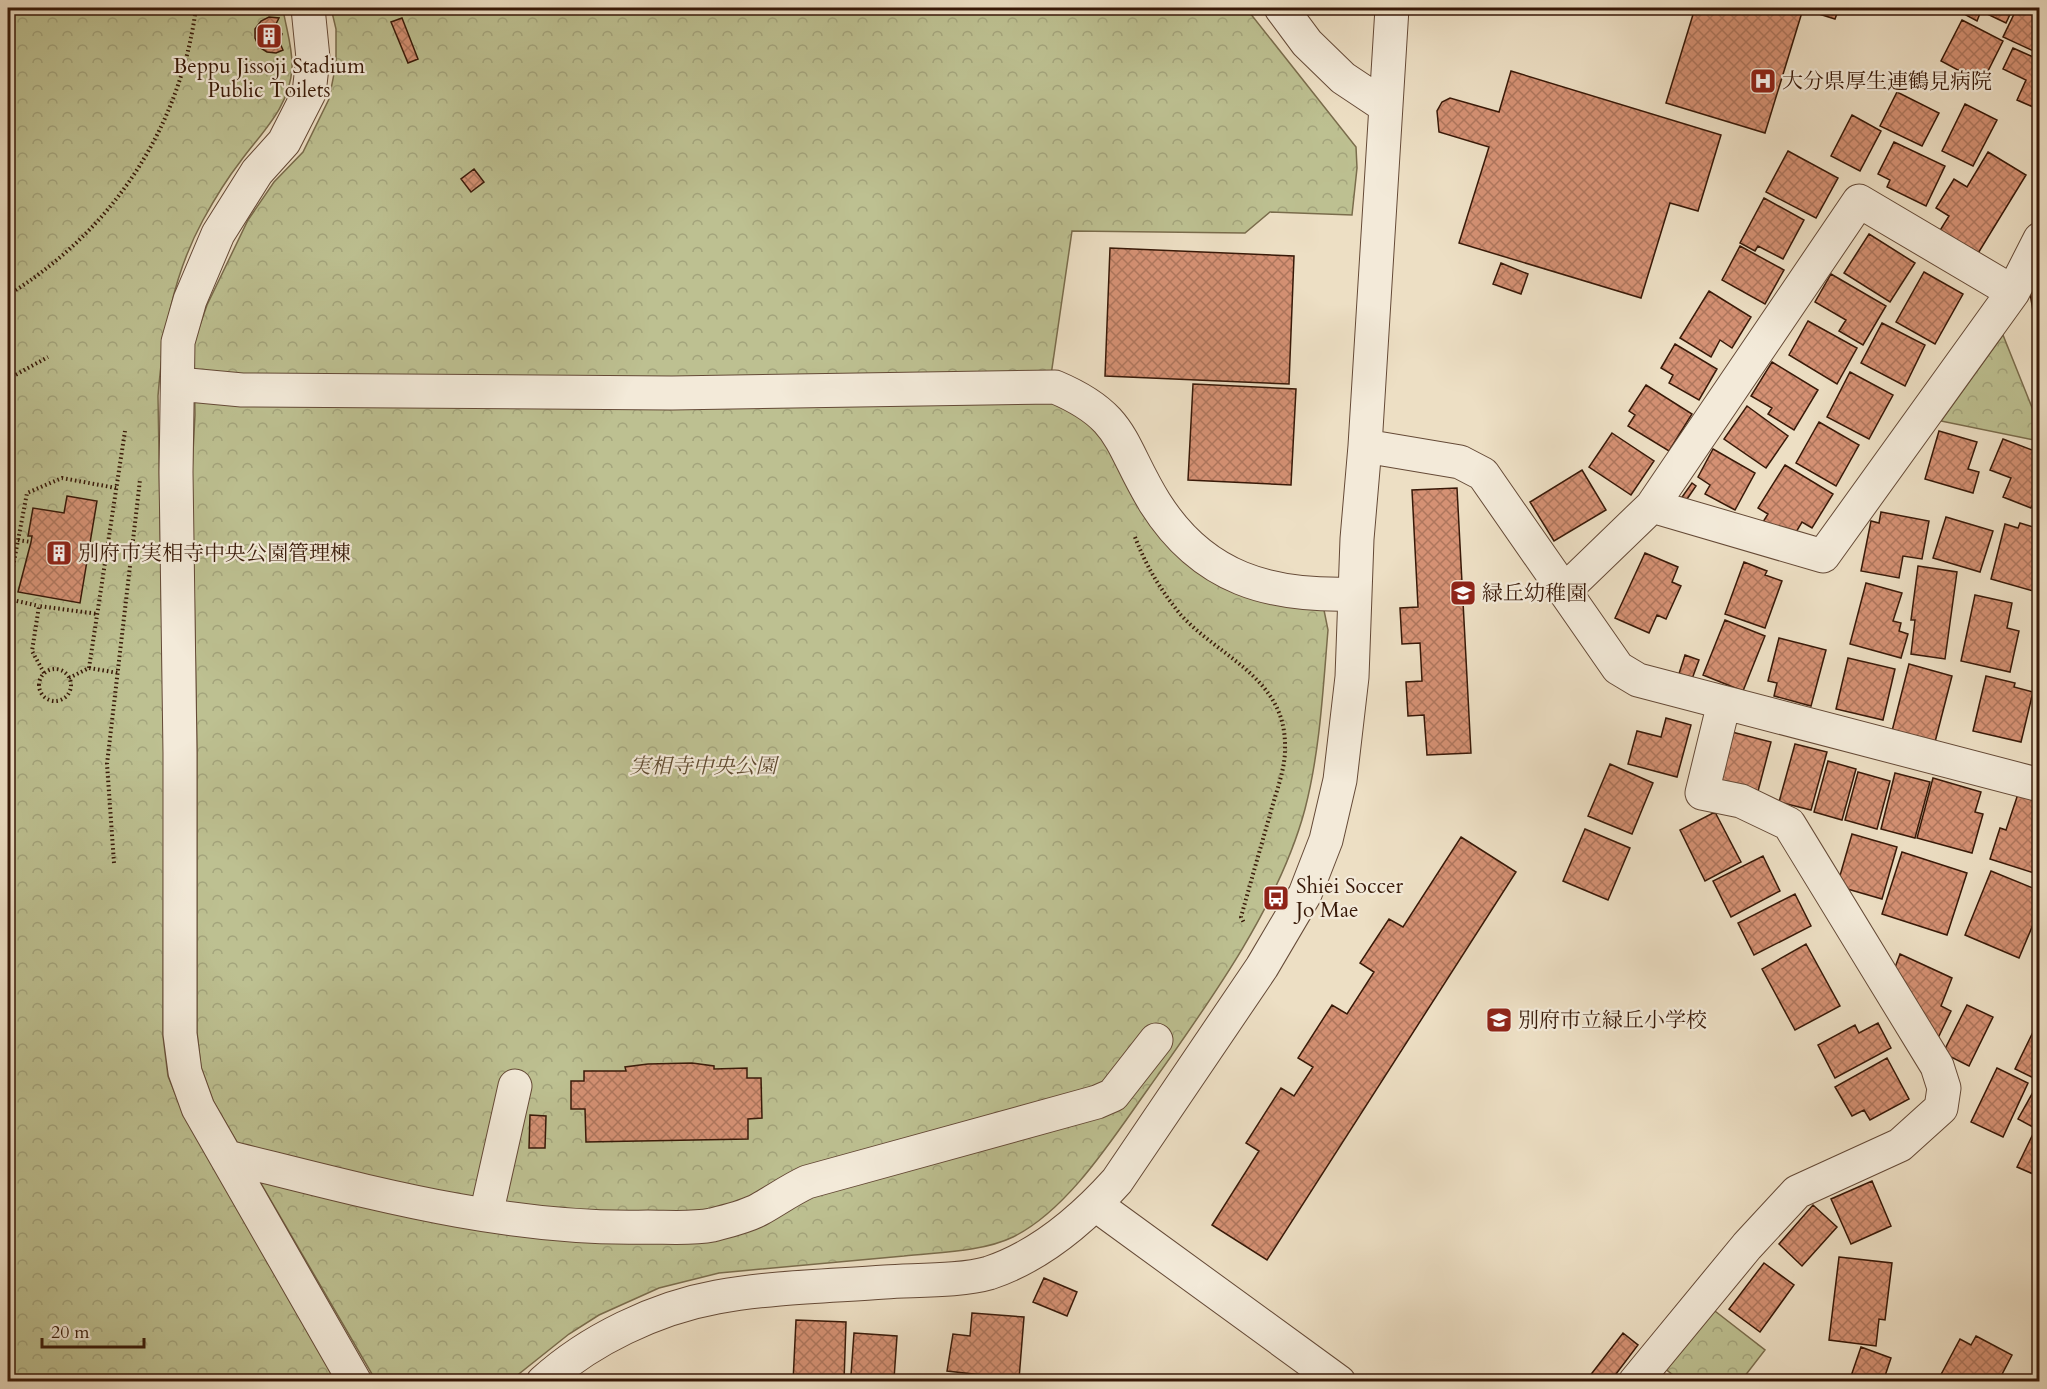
<svg xmlns="http://www.w3.org/2000/svg" width="2047" height="1389" font-family="Cardo,'Noto Serif JP',serif">
<style>
.park{fill:url(#park-crowns);stroke:#7a6c4c;stroke-width:1.5}
.building{fill:url(#building-cross-hatch);stroke:#381908;stroke-width:1.5}
.lines{fill:none;stroke-linecap:round;stroke-linejoin:round}
.minor-casing{stroke:#654a37;stroke-width:35}
.path{stroke:#381908;stroke-width:4;stroke-dasharray:1.5 3;stroke-linecap:butt}
.minor{stroke:#f3ead9;stroke-width:33}
.labels{text-anchor:middle;stroke-width:4.5;stroke-linejoin:round;paint-order:stroke}
.poi-label{font-size:21px;fill:#381908;stroke:#f3ead9;text-anchor:start}
.park-label{font-size:21px;font-style:italic;fill:#604b31;stroke:#f3ead9}
</style>
<defs>
<pattern id="park-crowns" width="20" height="18" patternUnits="userSpaceOnUse" patternTransform="scale(1.5)"><rect width="20" height="18" fill="#bdc091"/><path d="M2 6a3 3 0 1 1 6 0M12 15a3 3 0 1 1 6 0" fill="none" stroke="#a3a47c"/></pattern>
<pattern id="building-cross-hatch" width="8" height="8" patternUnits="userSpaceOnUse" patternTransform="scale(1.5)"><rect width="8" height="8" fill="#d59174"/><path d="M0 0l8 8M0 8l8-8" fill="none" stroke="#ae765d"/></pattern>
</defs>
<rect width="100%" height="100%" fill="#eddfc4"/>
<filter id="stains"><feTurbulence type="fractalNoise" baseFrequency=".00333" numOctaves="4"/><feColorMatrix values="0 0 0 0 .2 0 0 0 0 .09 0 0 0 0 .02 0 0 0 .5 -.17"/></filter>
<radialGradient id="worn" r=".72"><stop offset=".6" stop-color="#630" stop-opacity="0"/><stop offset="1" stop-color="#630" stop-opacity=".3"/></radialGradient>
<path class="park" d="M8,8L283,9C286,28 293,49 292,68C290,107 261,133 240,162C226,180 214,200 203,220C173,275 163,334 158,396L164,754L163,1036L168,1076L183,1113L337,1381H8Z
M331,8H1246L1356,147L1357,168L1352,215L1270,212L1245,233L1072,231L1048,396L1087,413L1160,530L1324,610L1328,630C1323,689 1320,751 1305,809C1279,907 1206,1007 1148,1089C1113,1138 1068,1210 1013,1237C982,1252 939,1252 904,1256C842,1262 780,1267 719,1273L659,1288L599,1315L569,1334L510,1381H376L213,1101L201,1068L197,1032V751L192,471L195,415L194,342L207,305L248,220L274,182L303,152L329,99L336,64V29Z
M2003,335L2039,425V441L1941,421Z
M1711,1308L1765,1350L1741,1381H1681L1664,1368Z"/>
<path class="building" d="M1695,8H1839L1835,19L1803,9L1765,133L1666,103Z
M1908,8H1929L1928,14Z
M1967,8H2013L2006,23L1981,11L1977,21L1964,14Z
M2017,8H2040V54L2003,37Z
M269,17L279,18L275,26L282,34L279,41L283,50L276,53L267,52L259,47L255,38V29L261,21Z
M402,18L418,59L408,63L391,22Z
M1962,20L2003,41L1982,83L1941,61Z
M2013,48L2040,60V110L2017,100L2026,80L2003,69Z
M1511,71L1721,135L1698,211L1670,203L1641,298L1459,243L1489,147L1439,132L1437,111L1442,102L1450,98L1499,112Z
M1897,92L1939,113L1922,146L1880,126Z
M1965,104L1997,120L1973,166L1942,151Z
M1852,115L1881,131L1860,171L1831,156Z
M1894,142L1945,166L1926,206L1887,187L1890,180L1878,174Z
M1788,151L1838,178L1816,218L1766,192Z
M1988,152L2026,175L1977,255L1939,232L1949,216L1936,208L1954,179L1967,187Z
M474,169L484,182L471,192L461,179Z
M1764,198L1804,220L1783,259L1758,246L1755,251L1740,243Z
M1869,234L1915,263L1890,302L1844,273Z
M1740,246L1784,270L1765,304L1722,280Z
M1110,248L1294,256L1289,384L1105,376Z
M1501,263L1528,274L1521,294L1493,284Z
M1924,272L1963,294L1935,344L1896,322Z
M1831,274L1886,306L1863,345L1839,331L1846,320L1815,302Z
M1709,291L1751,317L1732,348L1720,340L1711,357L1680,338Z
M2040,292V316L2034,317L2030,293Z
M1808,321L1857,348L1837,384L1789,355Z
M1882,323L1925,345L1905,386L1861,363Z
M1675,344L1717,369L1699,400L1669,383L1673,375L1661,368Z
M1772,362L1818,390L1794,430L1768,414L1772,408L1751,396Z
M1850,372L1893,395L1869,439L1827,417Z
M1193,384L1296,389L1291,485L1188,480Z
M1646,385L1692,414L1669,451L1628,426L1635,415L1629,411Z
M1747,406L1788,436L1766,468L1724,439Z
M1819,422L1859,445L1836,486L1796,463Z
M1939,431L1977,442L1968,469L1979,472L1973,493L1925,479Z
M1612,433L1654,461L1631,495L1589,467Z
M2003,439L2040,453V488L2031,508L2003,497L2011,478L1990,470Z
M1713,449L1755,473L1735,510L1705,494L1710,485L1698,477Z
M1785,465L1833,494L1812,528L1802,522L1792,539L1763,522L1768,514L1758,508Z
M1582,470L1606,510L1554,541L1530,502Z
M1692,483L1696,486L1685,502L1680,500Z
M1457,488L1471,753L1427,755L1424,715L1408,716L1406,682L1422,681L1420,643L1402,644L1400,608L1418,607L1412,490Z
M67,496L97,501L80,603L18,592L31,542L32,536H28L33,508L64,513Z
M1881,512L1929,521L1922,559L1903,556L1899,578L1861,571L1871,521L1879,523Z
M1946,517L1993,531L1980,572L1933,558Z
M2020,523L2040,529V593L1991,579L2005,524L2018,528Z
M1645,553L1678,567L1672,582L1681,586L1666,619L1657,615L1649,633L1615,618Z
M1744,562L1767,571L1765,575L1782,581L1765,628L1725,614Z
M1918,566L1957,572L1945,659L1911,654L1915,620H1911Z
M1866,583L1902,593L1893,621L1901,623L1899,631L1908,634L1901,658L1850,644Z
M1975,595L2012,603L2007,628L2019,631L2010,672L1961,661Z
M1725,620L1765,636L1743,691L1703,675Z
M1779,638L1826,650L1811,706L1774,696L1777,683L1768,681Z
M1685,655L1699,660L1689,687L1676,683Z
M1848,658L1895,669L1883,720L1836,709Z
M1909,664L1952,676L1935,742L1892,731Z
M1986,676L2015,683L2014,687L2033,692L2021,742L1973,731Z
M1666,718L1691,725L1677,777L1628,764L1637,731L1661,737Z
M1732,732L1771,742L1757,795L1718,786Z
M1795,744L1827,752L1811,810L1779,802Z
M1828,761L1856,769L1842,820L1814,812Z
M1610,764L1653,783L1632,834L1588,816Z
M1858,772L1890,781L1877,829L1845,820Z
M1895,773L1930,782L1915,838L1881,829Z
M1933,778L1981,792L1975,812L1983,814L1972,853L1917,838Z
M2018,794L2040,801V875L1990,859L2000,828L2006,830Z
M1715,812L1741,862L1705,881L1680,830Z
M1585,829L1630,848L1608,900L1563,881Z
M1852,834L1897,847L1882,899L1837,886Z
M1461,837L1516,872L1267,1260L1212,1225L1259,1151L1246,1143L1281,1088L1294,1096L1313,1067L1298,1058L1332,1005L1347,1014L1374,972L1360,963L1389,919L1403,927Z
M1902,852L1967,873L1947,935L1882,914Z
M1763,856L1780,891L1731,917L1713,881Z
M1991,871L2040,891V908L2019,958L1965,935Z
M1795,894L1811,926L1754,955L1738,923Z
M1806,944L1840,1006L1795,1030L1762,969Z
M1900,954L1952,978L1941,1006L1951,1011L1938,1038L1893,973Z
M1967,1005L1993,1017L1969,1066L1943,1053Z
M1878,1023L1891,1048L1835,1078L1818,1045L1855,1025L1859,1033Z
M2033,1032L2040,1036V1081L2015,1069Z
M1887,1058L1909,1099L1870,1120L1864,1110L1852,1116L1835,1087Z
M692,1063L714,1066V1069L747,1068V1078H761L762,1118L748,1119V1139L586,1142L585,1109H571V1081H584V1071H626L625,1067L648,1064Z
M1997,1068L2028,1083L2003,1137L1971,1122Z
M2037,1085L2040,1086V1131L2018,1119Z
M530,1115L546,1116L545,1148H529Z
M2033,1134L2040,1137V1177L2017,1167Z
M1872,1181L1891,1226L1851,1244L1831,1199Z
M1813,1205L1837,1227L1802,1266L1779,1244Z
M1839,1257L1892,1263L1885,1320L1879,1319L1876,1346L1829,1340Z
M1764,1263L1794,1285L1760,1332L1729,1309Z
M1044,1278L1077,1292L1067,1316L1033,1302Z
M972,1313L1024,1317L1019,1379L947,1371L953,1334L970,1336Z
M796,1320L846,1322L844,1382H793Z
M854,1333L897,1336L894,1379L851,1375Z
M1623,1333L1638,1345L1610,1382H1594L1589,1377Z
M1976,1336L2012,1355L1998,1382H1937L1960,1339L1971,1345Z
M1861,1347L1891,1358L1883,1382H1849Z"/>
<g class="lines">
<defs>
<path id="minor" d="M308,8L313,58L309,93L284,142L257,172L218,234L190,300L178,342L176,472L180,753V1034L185,1072L198,1108L355,1382
M1281,8L1307,43L1343,78L1385,106
M178,384L242,390L672,393L1055,387C1126,417 1119,445 1155,503C1203,579 1270,597 1355,594
M1365,446L1460,462L1483,474L1618,668L1638,680L2040,785
M1652,506L1823,556L2013,292L2040,239
M1565,590L1652,506L1859,201L2013,292
M227,1157C365,1191 505,1231 648,1227C668,1227 692,1229 712,1225C727,1221 746,1217 760,1209C776,1200 790,1190 807,1182L1097,1102L1113,1095L1156,1040
M1096,1205L1339,1382
M486,1215L515,1086
M543,1382C589,1340 656,1308 717,1297C772,1287 830,1286 885,1282C915,1280 962,1281 989,1273C1040,1256 1082,1220 1117,1181L1262,967L1305,894L1326,840L1340,780L1352,677L1357,539L1365,446L1392,8
M1635,1382L1747,1246L1797,1192L1900,1145L1941,1108L1944,1088L1937,1066L1789,824L1741,801L1702,793L1724,703"/>
</defs>
<use href="#minor" class="minor-casing"/>
<path class="path" d="M8,295C112,231 180,129 196,8
M8,379L48,357
M1135,537C1146,566 1161,591 1181,615C1219,657 1285,678 1285,745C1286,767 1277,789 1271,811C1261,846 1251,881 1241,917L1244,923
M18,540L31,542
M8,593L27,493L62,478L116,488
M8,599L39,606
M89,668L125,431
M39 685a16 16 0 1 1 32 0a16 16 0 1 1-32 0Z
M44,673L32,651L39,606L98,614
M69,678L89,668L118,673
M114,863L107,764L140,480"/>
<use href="#minor" class="minor"/>
</g>
<defs>
<symbol id="building-square" viewBox="-11 -11 22 22"><rect x="-9" y="-9" width="18" height="18" rx="4" fill="#8f2418" stroke="#f3ead9"/><path d="M-4-6H4V6H1V3H-1V6H-4ZM-2.5-4.3h1.7v1.8h-1.7ZM.8-4.3h1.7v1.8H.8ZM-2.5-1h1.7V.8h-1.7ZM.8-1h1.7V.8H.8Z" fill="#fff"/></symbol>
<symbol id="hospital-square" viewBox="-11 -11 22 22"><rect x="-9" y="-9" width="18" height="18" rx="4" fill="#8f2418" stroke="#f3ead9"/><path d="M-5-5h3v3.5h4V-5h3V5h-3V1.5h-4V5h-3Z" fill="#fff"/></symbol>
<symbol id="school-square" viewBox="-11 -11 22 22"><rect x="-9" y="-9" width="18" height="18" rx="4" fill="#8f2418" stroke="#f3ead9"/><path d="M0-5L7-2L0 1L-7-2ZM-4 1L0 2.5L4 1V4Q0 6-4 4Z" fill="#fff"/></symbol>
<symbol id="bus-square" viewBox="-11 -11 22 22"><rect x="-9" y="-9" width="18" height="18" rx="4" fill="#8f2418" stroke="#f3ead9"/><path d="M-5-6H5V4H4V6H2V4H-2V6H-4V4H-5ZM-3.5-4V0h7V-4ZM-3.5 1.2v1.5H-2V1.2ZM2 1.2v1.5H3.5V1.2Z" fill="#fff"/></symbol>
</defs>
<g fill-rule="evenodd">
<use href="#building-square" x="254" y="21" width="30" height="30"/>
<use href="#hospital-square" x="1748" y="66" width="30" height="30"/>
<use href="#building-square" x="44" y="538" width="30" height="30"/>
<use href="#school-square" x="1448" y="578" width="30" height="30"/>
<use href="#bus-square" x="1261" y="883" width="30" height="30"/>
<use href="#school-square" x="1484" y="1005" width="30" height="30"/>
</g>
<g class="labels">
<g class="poi-label">
<text x="269" y="73" text-anchor="middle">Beppu Jissoji Stadium<tspan x="269" dy="24">Public Toilets</tspan></text>
<text x="1782" y="88">大分県厚生連鶴見病院</text>
<text x="78" y="560">別府市実相寺中央公園管理棟</text>
<text x="1482" y="600">緑丘幼稚園</text>
<text x="1296" y="893">Shiei Soccer<tspan x="1296" dy="24">Jo Mae</tspan></text>
<text x="1518" y="1027">別府市立緑丘小学校</text>
</g>
<g class="park-label">
<text x="703" y="773">実相寺中央公園</text>
</g>
</g>
<rect width="2047" height="1389" fill="none" stroke="#eddfc4" stroke-width="30"/>
<rect x="9" y="9" width="2029" height="1371" fill="none" stroke="#381908" stroke-width="3"/>
<rect x="15" y="15" width="2017" height="1359" fill="none" stroke="#381908" stroke-width="1.5"/>
<path d="M42 1338v9h102v-9" fill="none" stroke="#381908" stroke-width="3"/>
<text x="51" y="1338" font-size="18" fill="#381908" stroke="#f3ead9" stroke-width="4.5" paint-order="stroke">20 m</text>
<rect width="100%" height="100%" filter="url(#stains)"/>
<rect width="100%" height="100%" fill="url(#worn)"/>
</svg>
